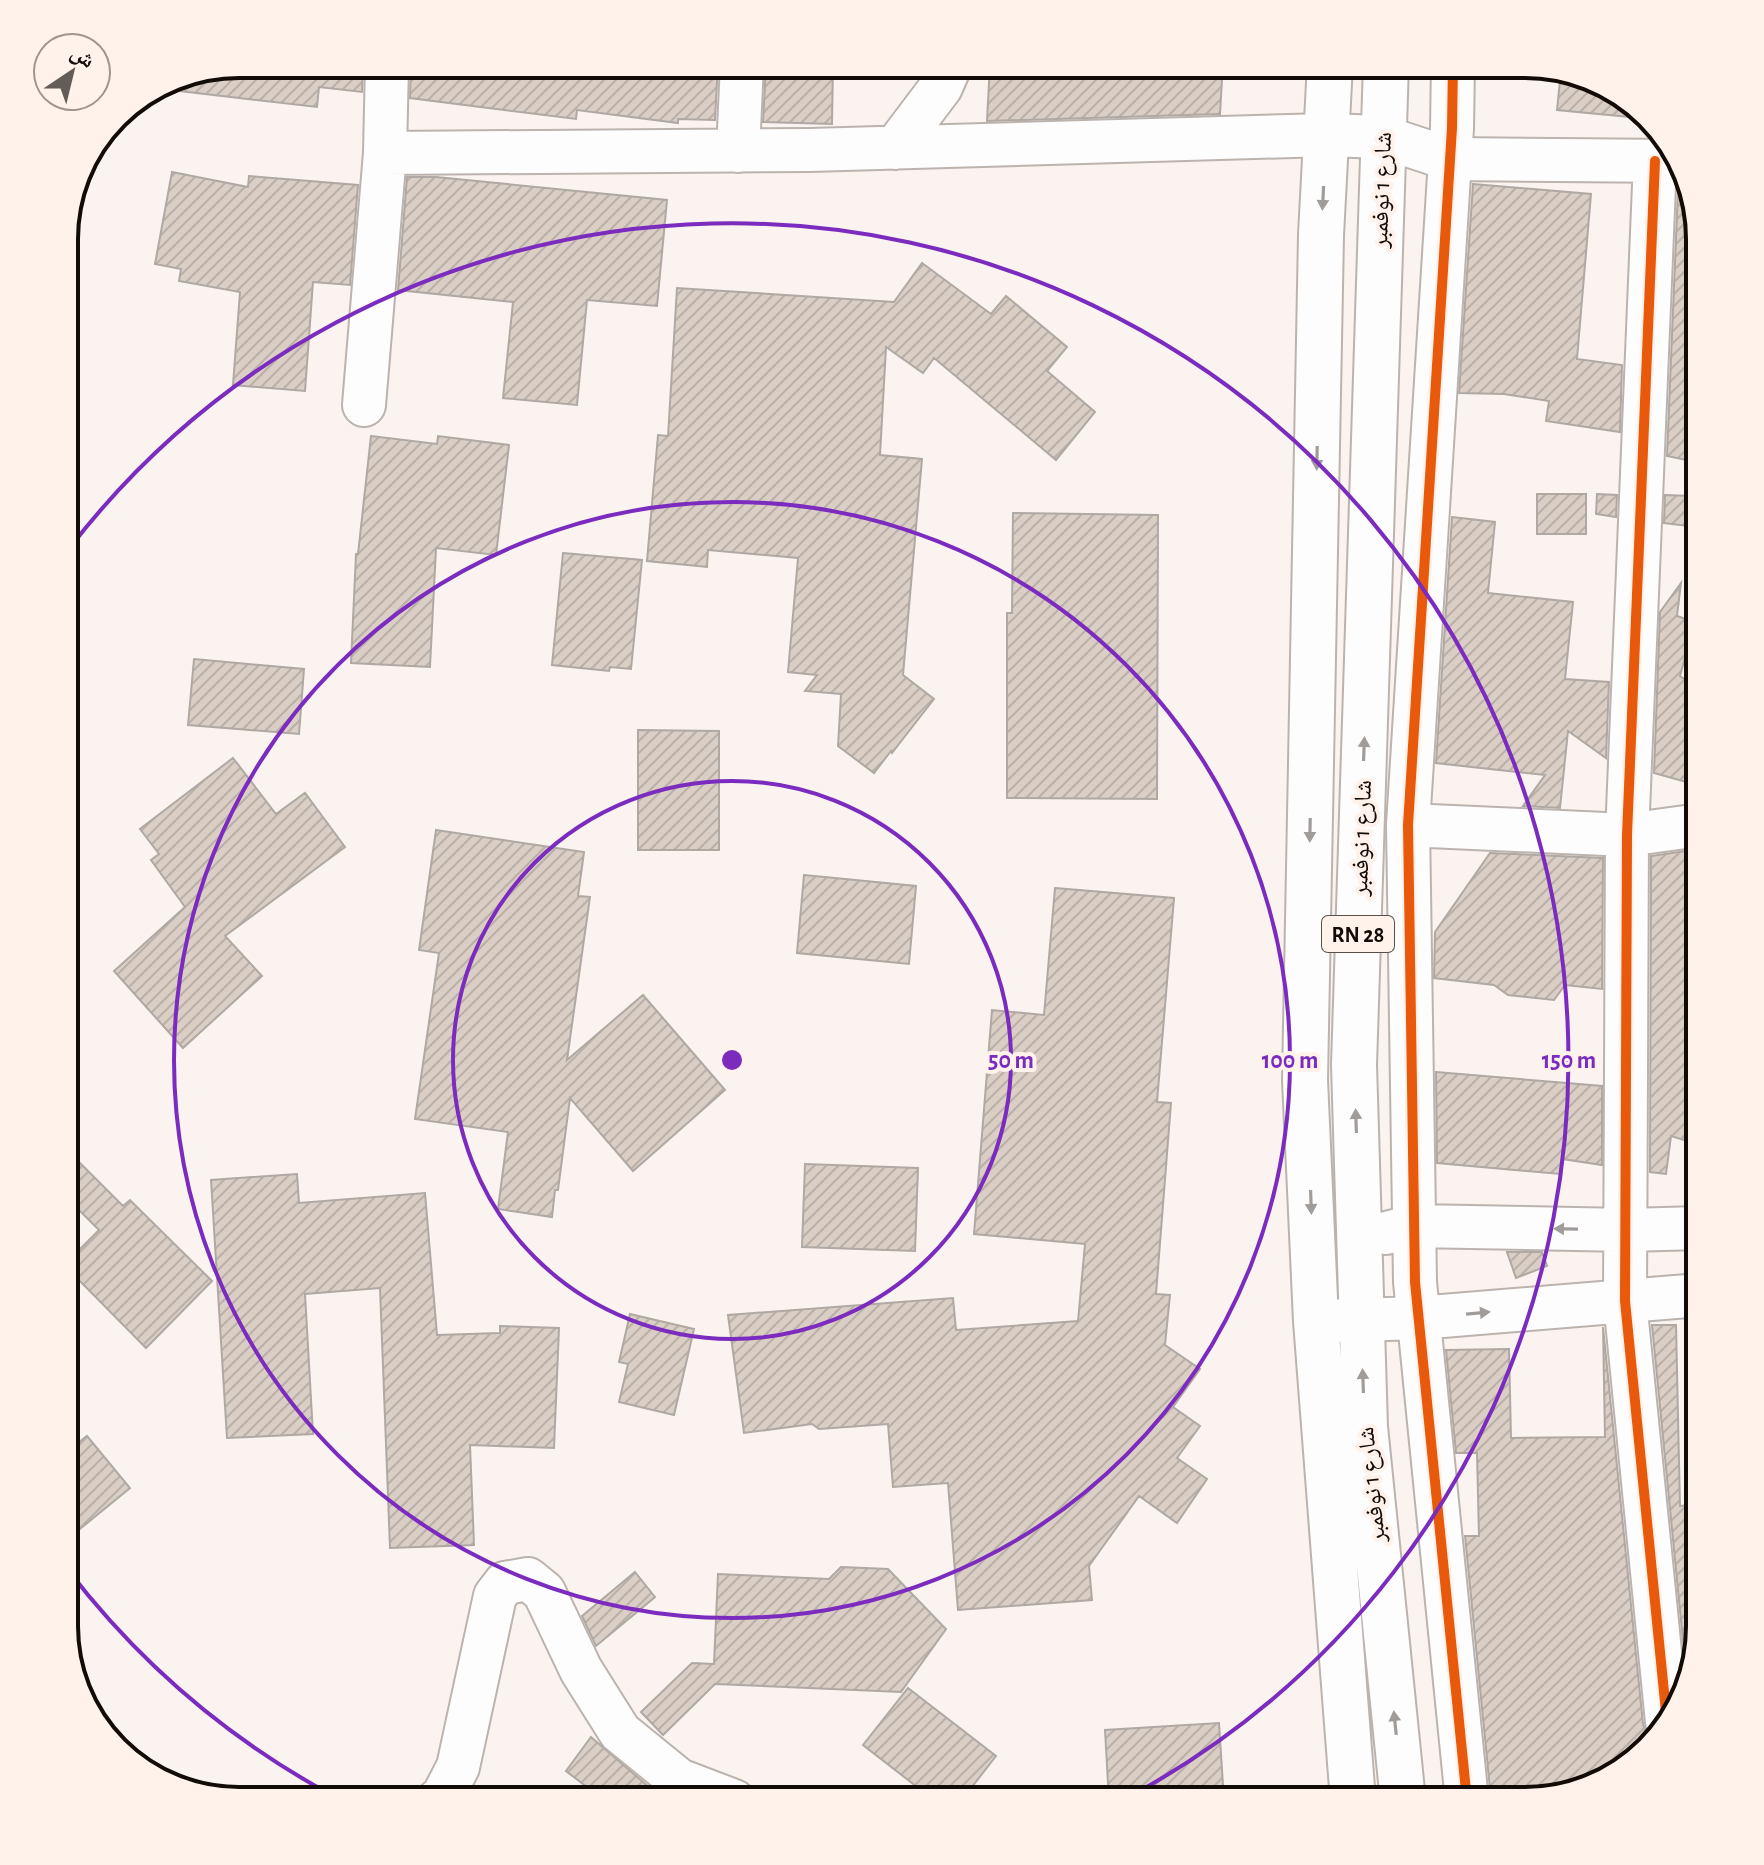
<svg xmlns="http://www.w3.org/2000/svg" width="1764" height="1865" font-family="'Alegreya Sans','Noto Naskh Arabic',sans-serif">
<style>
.building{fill:url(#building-hatch);stroke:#afa8a3;stroke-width:2}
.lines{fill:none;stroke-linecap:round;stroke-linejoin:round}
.minor-casing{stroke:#bbb3ae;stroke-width:46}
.major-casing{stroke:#bbb3ae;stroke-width:48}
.minor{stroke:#fefdfd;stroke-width:42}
.major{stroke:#fefdfd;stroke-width:44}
.cycleway-casing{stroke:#fef2eb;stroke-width:15}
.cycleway{stroke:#e8590c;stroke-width:10}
.oneway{fill:#a09c9a}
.ring{fill:none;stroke:#7b2cbf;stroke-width:4}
.labels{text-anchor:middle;stroke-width:8;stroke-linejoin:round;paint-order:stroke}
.shield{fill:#fef2eb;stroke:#5a504a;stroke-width:2}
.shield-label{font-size:22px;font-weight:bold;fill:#130b05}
.street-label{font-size:24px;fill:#130b05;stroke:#fef2eb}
.rim{fill:none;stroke:#130b05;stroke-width:4}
.centre{fill:#7b2cbf;stroke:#fef2eb;stroke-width:4}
.ring-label{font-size:24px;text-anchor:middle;font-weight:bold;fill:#7b2cbf;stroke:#fef2eb;stroke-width:8;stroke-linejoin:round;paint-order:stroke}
</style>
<defs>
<pattern id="building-hatch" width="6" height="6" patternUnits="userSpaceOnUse" patternTransform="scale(2)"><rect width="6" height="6" fill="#dacec5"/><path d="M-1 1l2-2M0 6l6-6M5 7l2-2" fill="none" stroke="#bab0a8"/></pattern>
</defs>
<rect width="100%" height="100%" fill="#faf3ef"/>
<path class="building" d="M239,64H363L362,92L319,87L317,107L154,88L172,77Z
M411,64H718L715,120L678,119V123L577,110L576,119L410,98Z
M766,64H833L832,124L763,122Z
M990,64H1205L1204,78L1222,79L1220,114L987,121Z
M1561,71L1602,82L1650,119L1557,110Z
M172,172L248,187L249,176L358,185L350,285L313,282L305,391L233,385L240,292L179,281L181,269L155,264Z
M407,177H436L667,200L657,306L587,300L577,405L503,398L513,302L398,290Z
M1473,184L1591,194L1577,359L1622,365L1620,432L1546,421L1549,401L1504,394L1459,393Z
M1678,189L1692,190L1700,238V309L1694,358L1700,359V430L1696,462L1667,456Z
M922,263L991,314L1006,296L1067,347L1047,371L1095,412L1056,460L934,358L923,373L886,347L880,455L922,459L903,675L934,699L892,753L891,751L874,773L838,746L841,694L805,691L817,675L788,672L798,558L708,550L707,567L647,561L658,435L668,436L677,288L894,302Z
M371,436L437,444L438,436L509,445L496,555L436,548L430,667L351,663L356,554H358Z
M1537,494H1586V534H1537Z
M1597,494L1617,495L1616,517L1596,514Z
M1665,495L1692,496L1688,526L1664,523Z
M1013,513L1158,515L1157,799L1007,798V613H1012Z
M1452,517L1495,522L1488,593L1573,602L1565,679L1609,682L1606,758L1568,731L1560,808L1523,806L1545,775L1436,763Z
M563,553L642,560L631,669L610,667L609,671L552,665Z
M1681,583L1677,616L1695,622L1680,676L1700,690V748L1690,783L1654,773L1660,612Z
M194,659L304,669L299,734L188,725Z
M638,730L719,731V850H638Z
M233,758L276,814L305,793L345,847L225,936L262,976L183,1048L114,971L185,907L151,860L159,854L140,829Z
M436,830L584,852L578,896L590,897L567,1060L643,995L725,1090L633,1171L570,1098L558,1190H555L552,1217L498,1209L508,1132L415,1119L439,953L419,950Z
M1700,849V919H1694L1688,992L1700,993V1145L1671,1136L1666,1174L1650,1172L1651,856Z
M1490,853L1603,858L1602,989L1565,985L1554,1000L1508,995L1494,985L1434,978L1435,932Z
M804,875L916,886L909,964L797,953Z
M1055,888L1174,898L1157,1102L1171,1103L1156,1294L1170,1295L1165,1345L1200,1369L1173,1407L1200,1426L1177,1458L1207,1479L1177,1523L1139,1496L1089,1566L1092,1600L958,1610L948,1483L893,1487L888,1424L819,1429L812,1424L744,1433L728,1315L953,1298L956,1330L1078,1321L1085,1244L974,1234L992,1010L1044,1015Z
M1436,1072L1602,1086V1165L1562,1159L1560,1174L1437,1163Z
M64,1147L123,1206L130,1200L212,1281L146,1348L64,1265L99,1230L64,1195Z
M805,1164L918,1168L915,1251L802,1247Z
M297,1174L299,1203L425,1193L437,1335L500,1333V1326L559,1328L554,1448L470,1445L474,1545L390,1548L380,1288L305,1294L313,1434L227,1438L211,1180Z
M1507,1252H1542L1547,1266L1516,1278Z
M630,1314L694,1329L674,1415L619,1402L628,1364L619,1362Z
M1652,1325H1676L1680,1506L1700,1504V1626L1687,1682Z
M1603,1327L1643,1724L1647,1735L1653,1741L1640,1758L1592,1788L1540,1798L1491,1799L1465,1536H1479L1477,1453H1456L1446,1350L1509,1349L1511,1438L1605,1437Z
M87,1436L130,1488L64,1542V1454Z
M841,1567L888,1569L946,1629L901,1692L715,1684L663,1735L641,1712L692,1663L714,1664L718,1574L829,1579Z
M635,1572L655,1597L596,1646L582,1616Z
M908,1688L996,1756L961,1801H935L863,1745Z
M1219,1723L1224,1801H1109L1105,1730Z
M591,1737L650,1788L640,1801H605L566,1771Z"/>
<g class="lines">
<defs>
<path id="minor" d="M1453,64L1452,128L1408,825L1415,1282L1467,1801
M895,148L941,87L951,64
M738,151L742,64
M385,153L810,150L1326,135L1383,137L1450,159L1679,161
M1655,161L1627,835L1625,1301L1667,1722
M364,405L385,153L387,64
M1408,825L1627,835L1700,825
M1386,1233L1414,1226L1627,1230L1700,1228
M1325,1321L1418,1318L1700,1295
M437,1801L443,1796L458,1767L495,1596L505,1583L528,1579L544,1592L581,1670L620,1732L679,1780L734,1801"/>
<path id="major" d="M1330,64L1321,235L1305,1080L1316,1321L1353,1801
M1386,64L1354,1065L1365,1427L1403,1801"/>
</defs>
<use href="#minor" class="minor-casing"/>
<use href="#major" class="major-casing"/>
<use href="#minor" class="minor"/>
<use href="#major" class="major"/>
<defs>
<path id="cycleway" d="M1453,64L1452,128L1408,825L1415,1282L1467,1801
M1655,161L1627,835L1625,1301L1667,1722"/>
</defs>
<use href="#cycleway" class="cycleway-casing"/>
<use href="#cycleway" class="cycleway"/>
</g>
<defs><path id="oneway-solid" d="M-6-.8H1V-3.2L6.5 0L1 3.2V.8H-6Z" transform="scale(2)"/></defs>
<g class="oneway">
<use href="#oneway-solid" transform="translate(1323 198) rotate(93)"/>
<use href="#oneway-solid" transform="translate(1317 458) rotate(91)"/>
<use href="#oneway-solid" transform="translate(1364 749) rotate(-88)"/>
<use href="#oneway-solid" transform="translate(1310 830) rotate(91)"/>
<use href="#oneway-solid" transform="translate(1356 1121) rotate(-92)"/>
<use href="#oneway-solid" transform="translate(1311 1202) rotate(88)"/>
<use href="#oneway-solid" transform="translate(1566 1229) rotate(-179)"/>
<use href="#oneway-solid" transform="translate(1478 1313) rotate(-5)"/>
<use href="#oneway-solid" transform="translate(1363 1381) rotate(-92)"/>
<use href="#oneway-solid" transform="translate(1395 1723) rotate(-96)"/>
</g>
<g class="ring">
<circle cx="732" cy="1060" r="279"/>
<circle cx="732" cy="1060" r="558"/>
<path d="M339 1799A837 837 0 0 1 68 1570M68 550A837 837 0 1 1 1125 1799"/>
</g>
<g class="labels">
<rect class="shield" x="1322" y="916" width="72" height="36" rx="6"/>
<g class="shield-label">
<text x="1358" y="942">RN 28</text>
</g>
<g class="street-label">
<text transform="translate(1381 190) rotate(-88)" y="8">شارع 1 نوفمبر</text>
<text transform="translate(1361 838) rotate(-88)" y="8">شارع 1 نوفمبر</text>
<text transform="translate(1371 1485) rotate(-96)" y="8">شارع 1 نوفمبر</text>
</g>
</g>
<path d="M0 0H1764V1865H0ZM239 78H1525A161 161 0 0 1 1686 239V1626A161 161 0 0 1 1525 1787H239A161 161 0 0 1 78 1626V239A161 161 0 0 1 239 78Z" fill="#fef2eb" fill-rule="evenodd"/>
<path class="rim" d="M239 78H1525A161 161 0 0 1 1686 239V1626A161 161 0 0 1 1525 1787H239A161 161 0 0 1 78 1626V239A161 161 0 0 1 239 78Z"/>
<circle cx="732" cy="1060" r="12" class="centre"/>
<g class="ring-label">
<text x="1011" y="1068">50 m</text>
<text x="1290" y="1068">100 m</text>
<text x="1569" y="1068">150 m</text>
</g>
<g transform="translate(72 72) rotate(35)"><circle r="38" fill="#fef2eb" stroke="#a0968f" stroke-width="2"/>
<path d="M0-6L14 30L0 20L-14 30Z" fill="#645c57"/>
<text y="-12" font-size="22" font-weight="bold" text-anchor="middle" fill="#130b05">ش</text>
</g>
</svg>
